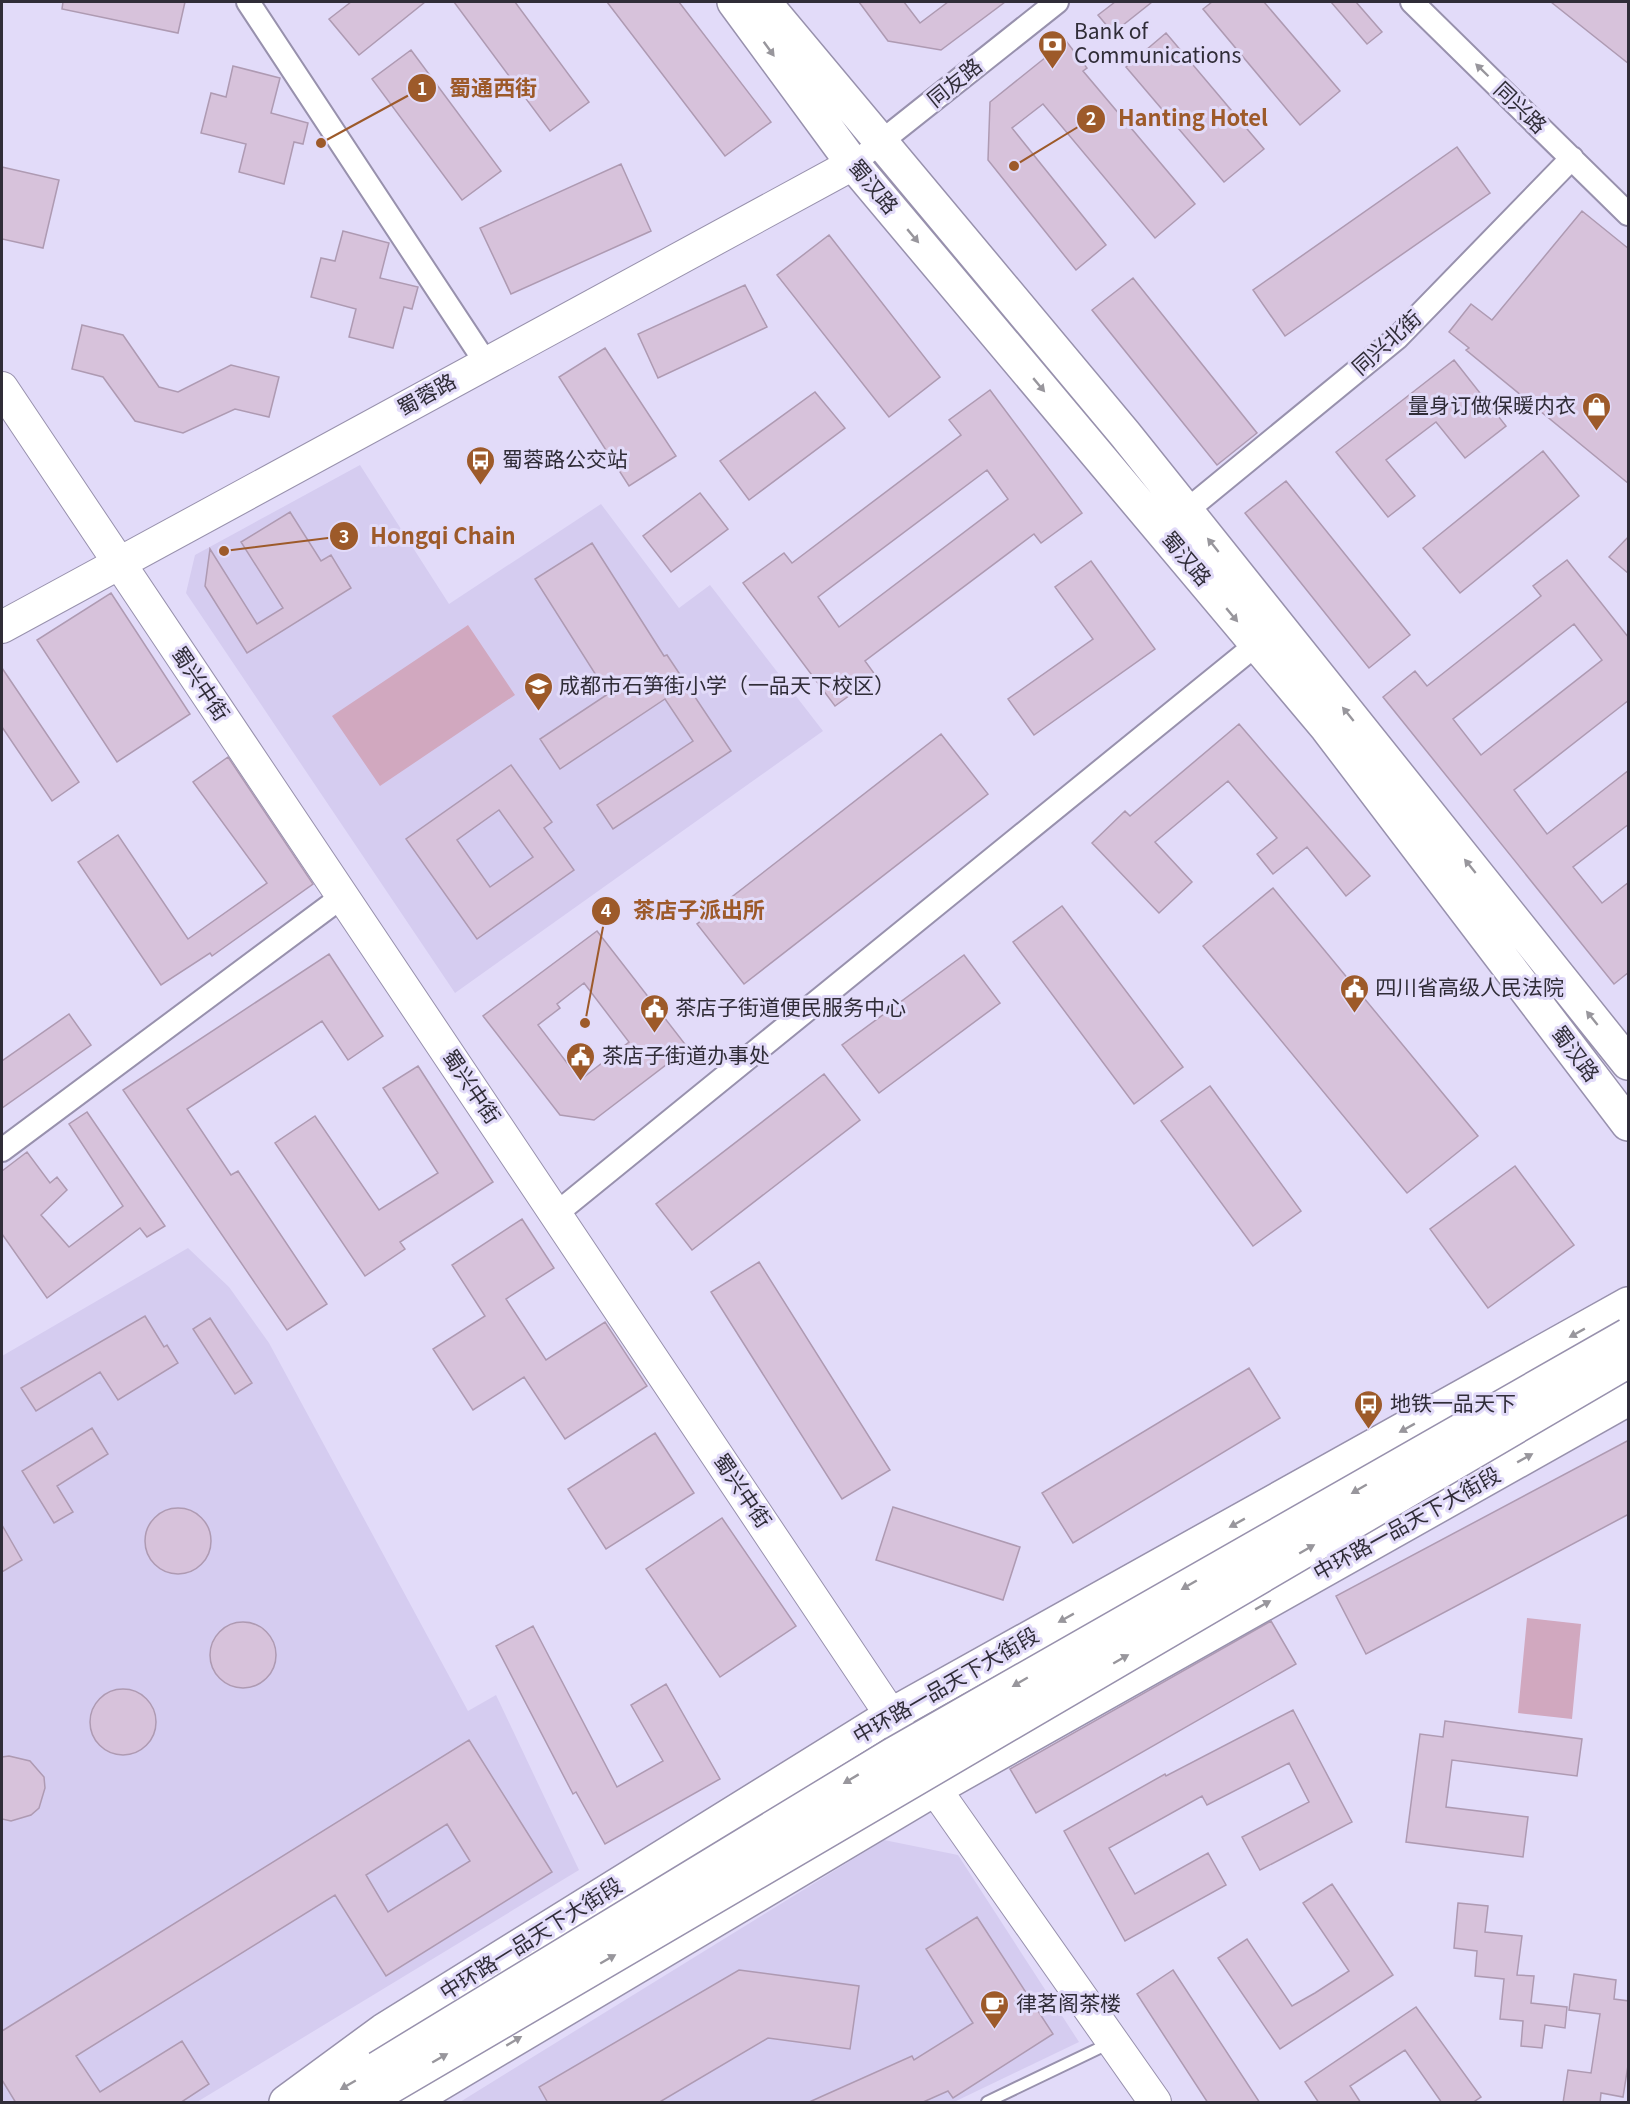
<svg xmlns="http://www.w3.org/2000/svg" width="1630" height="2104" font-family="Georgia,'Noto Sans SC',serif">
<style>
.built{fill:#d5ccf0}
.green{fill:#d1a8bf}
.building{fill:#d7c2db;stroke:#ae9ab2;stroke-width:1.5;fill-rule:evenodd}
.lines{fill:none;stroke-linecap:round;stroke-linejoin:round}
.lane-casing{stroke:#9891ad;stroke-width:14}
.street-casing{stroke:#9891ad;stroke-width:26}
.secondary-casing{stroke:#9891ad;stroke-width:34}
.primary-casing{stroke:#9891ad;stroke-width:36}
.lane{stroke:#fff;stroke-width:10}
.street{stroke:#fff;stroke-width:22}
.secondary{stroke:#fff;stroke-width:32}
.primary{stroke:#fff;stroke-width:33}
.primary-bridge-casing{stroke:#9891ad;stroke-width:36;stroke-linecap:butt}
.primary-bridge{stroke:#fff;stroke-width:33}
.oneway{fill:#98969c}
.labels{text-anchor:middle;stroke-width:6;stroke-linejoin:round;paint-order:stroke}
.poi-label{font-size:21px;fill:#302d38;stroke:#e2dbf9;text-anchor:start}
.street-label{font-size:21px;fill:#302d38;stroke:#e2dbf9}
.leader{fill:none;stroke:#9d5a2a;stroke-width:2}
.callout-dot{fill:#9d5a2a;stroke:#e2dbf9;stroke-width:2}
.mark-label{font-size:18px;text-anchor:middle;font-weight:bold;fill:#fff}
.callout-label{font-size:22px;text-anchor:middle;font-weight:bold;fill:#9d5a2a;stroke:#e2dbf9;stroke-width:6;stroke-linejoin:round;paint-order:stroke}
</style>
<rect width="100%" height="100%" fill="#e2dbf9"/>
<path class="built" d="M360,465L449,604L601,504L679,608L710,585L823,731L455,993L186,593L195,555Z
M188,1248L229,1287L269,1343L468,1711L496,1695L579,1870L197,2102H2V1356Z
M884,1840L958,1855L1079,2042L954,2102H460Z"/>
<path class="green" d="M468,625L515,695L380,786L332,716Z
M1527,1618L1581,1624L1572,1719L1518,1713Z"/>
<path class="building" d="M63,2H185L178,33L62,9Z
M351,2H425L359,55L329,19Z
M454,2H515L589,102L550,131Z
M607,2H679L771,122L725,156Z
M859,2H904L920,23L948,2H1005L941,50L888,41Z
M1115,2H1152L1113,33L1098,15Z
M1212,2H1264L1340,91L1300,125L1203,9Z
M1331,2H1356L1382,32L1367,44Z
M1551,2H1629V64Z
M1166,33L1264,149L1224,182L1126,67Z
M1066,41L1087,68L1083,71L1195,204L1155,238L1043,104L1012,128L1106,245L1076,270L988,160L990,102Z
M411,50L501,171L462,200L372,79Z
M233,66L280,78L271,113L308,123L303,144L294,142L284,184L239,172L246,144L201,133L211,93L226,97Z
M1457,147L1490,193L1285,336L1253,290Z
M621,164L651,231L511,294L480,228Z
M2,167L59,180L43,248L2,239Z
M1582,211L1629,249V484L1466,350L1469,348L1449,332L1471,304L1492,320Z
M343,231L389,243L380,278L418,287L412,309L404,307L393,348L349,337L356,309L311,297L321,258L335,261Z
M829,235L940,377L889,417L777,275Z
M1133,278L1257,433L1217,465L1092,310Z
M745,285L767,327L658,378L638,334Z
M82,325L123,335L159,387L178,392L231,365L279,377L269,417L235,409L183,433L135,421L103,377L72,369Z
M605,348L676,456L629,486L559,377Z
M1454,360L1506,426L1465,458L1436,422L1386,460L1415,496L1388,517L1336,452Z
M990,390L1082,513L1041,543L1034,534L865,661L876,676L835,706L743,583L784,553L792,563L961,435L949,420ZM987,470L1008,499L839,627L818,597Z
M815,392L845,428L749,500L720,461Z
M1543,451L1579,496L1460,593L1423,548Z
M1286,481L1410,635L1369,668L1245,513Z
M700,493L728,529L671,572L643,536Z
M290,512L321,561L331,555L351,588L247,653L205,586L210,549L257,624L283,608L241,542Z
M1629,536V574L1609,557Z
M592,543L664,656L667,655L731,751L613,829L597,805L693,741L665,699L560,769L540,739L608,694L535,579Z
M1567,560L1629,638V700L1514,790L1547,834L1629,770V824L1573,867L1602,903L1629,882V972L1614,984L1383,697L1415,671L1427,686L1541,596L1533,586ZM1574,624L1602,660L1481,755L1453,719Z
M1091,561L1155,649L1034,735L1008,699L1093,639L1055,587Z
M111,593L190,714L117,762L37,640Z
M2,668L79,782L52,801L2,727Z
M1239,724L1370,876L1346,896L1307,847L1273,874L1257,854L1277,838L1228,781L1155,842L1192,882L1159,913L1092,843L1125,811L1130,816Z
M941,734L988,794L744,984L697,924Z
M228,757L313,884L212,956L210,953L161,985L78,862L118,835L188,939L267,883L193,782Z
M511,765L552,822L544,828L574,870L477,939L406,839ZM499,810L533,857L490,887L457,840Z
M1273,888L1478,1136L1407,1193L1203,946Z
M1062,906L1183,1067L1134,1104L1013,942Z
M597,931L688,1048L594,1120L560,1115L483,1016ZM584,983L629,1042L580,1080L538,1025L560,1008L557,1004Z
M329,954L383,1036L348,1060L322,1021L187,1109L231,1175L238,1171L327,1304L287,1330L123,1090Z
M964,955L1000,1003L879,1093L842,1045Z
M69,1014L91,1045L2,1108V1061Z
M418,1066L493,1182L400,1242L405,1249L365,1276L275,1143L315,1116L379,1210L438,1173L383,1088Z
M824,1074L860,1120L692,1250L656,1204Z
M1210,1086L1301,1211L1253,1246L1161,1121Z
M87,1112L165,1226L147,1237L140,1228L47,1298L2,1234V1171L27,1152L50,1183L57,1177L67,1190L41,1215L69,1247L123,1206L69,1124Z
M1515,1166L1574,1245L1488,1308L1430,1229Z
M522,1219L554,1268L506,1299L546,1360L605,1322L647,1386L565,1439L524,1377L473,1410L433,1349L485,1316L452,1265Z
M759,1262L890,1470L842,1499L711,1292Z
M145,1316L164,1347L167,1345L178,1363L118,1400L100,1372L36,1411L21,1388Z
M210,1318L252,1383L235,1394L193,1329Z
M1249,1368L1280,1418L1073,1543L1042,1493Z
M92,1428L108,1454L57,1486L73,1512L54,1523L22,1471Z
M655,1433L694,1493L606,1549L568,1489Z
M1629,1440V1514L1366,1654L1336,1596Z
M893,1507L1020,1547L1003,1600L876,1560Z
M145 1541a33 33 0 1 1 66 0a33 33 0 1 1-66 0Z
M722,1518L796,1626L720,1677L646,1569Z
M2,1525L22,1560L2,1572Z
M1271,1621L1296,1664L1036,1813L1010,1769Z
M210 1655a33 33 0 1 1 66 0a33 33 0 1 1-66 0Z
M533,1626L617,1787L663,1761L631,1705L666,1684L720,1779L605,1844L576,1792L573,1794L496,1646Z
M90 1722a33 33 0 1 1 66 0a33 33 0 1 1-66 0Z
M1293,1710L1352,1822L1260,1870L1242,1837L1309,1802L1289,1763L1207,1805L1202,1796L1109,1848L1135,1894L1208,1853L1226,1885L1125,1941L1064,1831L1165,1774L1166,1776Z
M1445,1721L1582,1739L1577,1776L1452,1760L1446,1807L1528,1817L1523,1857L1406,1842L1420,1734L1443,1737Z
M469,1740L552,1872L386,1976L335,1895L76,2056L100,2092L182,2041L209,2084L180,2103H16L2,2080V2031ZM447,1824L470,1861L388,1912L366,1875Z
M9,1756L30,1761L44,1777L45,1788L39,1808L31,1815L11,1821L2,1819V1757Z
M1332,1884L1393,1975L1280,2049L1218,1958L1247,1939L1292,2006L1315,1993L1349,1971L1303,1903Z
M1458,1903L1488,1906L1485,1932L1522,1936L1517,1975L1534,1976L1531,2003L1567,2007L1565,2028L1545,2025L1542,2048L1521,2046L1523,2021L1500,2019L1504,1979L1475,1976L1477,1951L1454,1948Z
M977,1917L1053,2034L953,2098L948,2091L921,2103H807L912,2056L914,2060L973,2023L926,1949Z
M739,1970L859,1986L850,2049L768,2038L658,2103H548L539,2087Z
M1173,1970L1260,2103H1208L1137,1994Z
M1574,1974L1616,1980L1614,1999L1629,2001V2059L1623,2097L1601,2093L1600,2103H1563L1568,2070L1591,2073L1600,2014L1569,2010Z
M1416,2007L1481,2097L1472,2103H1442L1405,2050L1350,2086L1361,2103H1319L1305,2082Z"/>
<g class="lines">
<defs>
<path id="lane" d="M987,2102L1110,2043"/>
<path id="street" d="M248,2L486,363
M1412,2L1628,214
M853,164L1057,2
M1186,511L1397,338L1572,158
M2,1150L343,896
M557,1213L1257,644"/>
<path id="secondary" d="M2,388L891,1715L935,1789L1155,2102
M2,627L853,164"/>
<path id="primary" d="M734,2L853,164L1327,728L1628,1124
M764,2L1125,434L1628,1063
M286,2102L384,2030L891,1715L1628,1304
M318,2102L378,2068
M365,2102L390,2087
M409,2102L935,1789L1628,1399"/>
</defs>
<use href="#lane" class="lane-casing"/>
<use href="#street" class="street-casing"/>
<use href="#secondary" class="secondary-casing"/>
<use href="#primary" class="primary-casing"/>
<use href="#lane" class="lane"/>
<use href="#street" class="street"/>
<use href="#secondary" class="secondary"/>
<use href="#primary" class="primary"/>
<defs>
<path id="primary-bridge" d="M378,2068L892,1755L1628,1335
M390,2087L1628,1361"/>
</defs>
<use href="#primary-bridge" class="primary-bridge-casing"/>
<use href="#primary-bridge" class="primary-bridge"/>
</g>
<defs><path id="oneway-solid" d="M-6-.8H1V-3.2L6.5 0L1 3.2V.8H-6Z" transform="scale(1.5)"/></defs>
<g class="oneway">
<use href="#oneway-solid" transform="translate(769 49) rotate(54)"/>
<use href="#oneway-solid" transform="translate(1482 70) rotate(-136)"/>
<use href="#oneway-solid" transform="translate(913 236) rotate(50)"/>
<use href="#oneway-solid" transform="translate(1039 385) rotate(50)"/>
<use href="#oneway-solid" transform="translate(1213 545) rotate(-129)"/>
<use href="#oneway-solid" transform="translate(1232 615) rotate(50)"/>
<use href="#oneway-solid" transform="translate(1348 714) rotate(-129)"/>
<use href="#oneway-solid" transform="translate(1470 866) rotate(-129)"/>
<use href="#oneway-solid" transform="translate(1592 1018) rotate(-129)"/>
<use href="#oneway-solid" transform="translate(1577 1333) rotate(151)"/>
<use href="#oneway-solid" transform="translate(1407 1428) rotate(151)"/>
<use href="#oneway-solid" transform="translate(1525 1458) rotate(-29)"/>
<use href="#oneway-solid" transform="translate(1359 1489) rotate(150)"/>
<use href="#oneway-solid" transform="translate(1237 1523) rotate(151)"/>
<use href="#oneway-solid" transform="translate(1307 1549) rotate(-30)"/>
<use href="#oneway-solid" transform="translate(1189 1585) rotate(150)"/>
<use href="#oneway-solid" transform="translate(1263 1605) rotate(-29)"/>
<use href="#oneway-solid" transform="translate(1066 1618) rotate(151)"/>
<use href="#oneway-solid" transform="translate(1121 1659) rotate(-30)"/>
<use href="#oneway-solid" transform="translate(1020 1682) rotate(150)"/>
<use href="#oneway-solid" transform="translate(851 1779) rotate(149)"/>
<use href="#oneway-solid" transform="translate(608 1959) rotate(-30)"/>
<use href="#oneway-solid" transform="translate(514 2041) rotate(-31)"/>
<use href="#oneway-solid" transform="translate(440 2058) rotate(-30)"/>
<use href="#oneway-solid" transform="translate(348 2085) rotate(150)"/>
</g>
<defs>
<symbol id="bank-pin" viewBox="-11 -11 22 30"><path d="M0 17L-7.5 6A9.5 9.5 0 1 1 7.5 6Z" fill="#9d5a2a" stroke="#e2dbf9"/><path d="M-6-4H6V4H-6ZM0-2.3a2.3 2.3 0 1 0 0 4.6a2.3 2.3 0 1 0 0-4.6Z" fill="#fff"/></symbol>
<symbol id="shop-pin" viewBox="-11 -11 22 30"><path d="M0 17L-7.5 6A9.5 9.5 0 1 1 7.5 6Z" fill="#9d5a2a" stroke="#e2dbf9"/><path d="M-5-2.5h2.3a2.7 3.5 0 0 1 5.4 0H5L5.5 6h-11ZM-1.5-2.5h3a1.5 2.3 0 0 0-3 0Z" fill="#fff"/></symbol>
<symbol id="bus-pin" viewBox="-11 -11 22 30"><path d="M0 17L-7.5 6A9.5 9.5 0 1 1 7.5 6Z" fill="#9d5a2a" stroke="#e2dbf9"/><path d="M-5-6H5V4H4V6H2V4H-2V6H-4V4H-5ZM-3.5-4V0h7V-4ZM-3.5 1.2v1.5H-2V1.2ZM2 1.2v1.5H3.5V1.2Z" fill="#fff"/></symbol>
<symbol id="school-pin" viewBox="-11 -11 22 30"><path d="M0 17L-7.5 6A9.5 9.5 0 1 1 7.5 6Z" fill="#9d5a2a" stroke="#e2dbf9"/><path d="M0-5L7-2L0 1L-7-2ZM-4 1L0 2.5L4 1V4Q0 6-4 4Z" fill="#fff"/></symbol>
<symbol id="civic-pin" viewBox="-11 -11 22 30"><path d="M0 17L-7.5 6A9.5 9.5 0 1 1 7.5 6Z" fill="#9d5a2a" stroke="#e2dbf9"/><path d="M-.6-6.5H3V-4.5H.6V-3L4-1V1h2V6H-6V1h2V-1L-.6-3ZM-1.2 2.5V6h2.4V2.5Z" fill="#fff"/></symbol>
<symbol id="cafe-pin" viewBox="-11 -11 22 30"><path d="M0 17L-7.5 6A9.5 9.5 0 1 1 7.5 6Z" fill="#9d5a2a" stroke="#e2dbf9"/><path d="M-5.5-4.5H6V0H3Q3 3.5 0 3.5H-2.5Q-5.5 3.5-5.5 0ZM3-3.2v2h1.7v-2ZM-6 4.5H4V6H-6Z" fill="#fff"/></symbol>
</defs>
<g fill-rule="evenodd">
<use href="#bank-pin" x="1036" y="28" width="33" height="45"/>
<use href="#shop-pin" x="1580" y="390" width="33" height="45"/>
<use href="#bus-pin" x="464" y="444" width="33" height="45"/>
<use href="#school-pin" x="522" y="670" width="33" height="45"/>
<use href="#civic-pin" x="1338" y="972" width="33" height="45"/>
<use href="#civic-pin" x="638" y="992" width="33" height="45"/>
<use href="#civic-pin" x="564" y="1040" width="33" height="45"/>
<use href="#bus-pin" x="1352" y="1388" width="33" height="45"/>
<use href="#cafe-pin" x="978" y="1988" width="33" height="45"/>
</g>
<g class="labels">
<g class="poi-label">
<text x="1074" y="39">Bank of<tspan x="1074" dy="24">Communications</tspan></text>
<text x="1576" y="413" text-anchor="end">量身订做保暖内衣</text>
<text x="502" y="467">蜀蓉路公交站</text>
<text x="559" y="693">成都市石笋街小学（一品天下校区）</text>
<text x="1375" y="995">四川省高级人民法院</text>
<text x="675" y="1015">茶店子街道便民服务中心</text>
<text x="602" y="1063">茶店子街道办事处</text>
<text x="1390" y="1411">地铁一品天下</text>
<text x="1016" y="2011">律茗阁茶楼</text>
</g>
<g class="street-label">
<text transform="translate(955 83) rotate(-39)" y="7">同友路</text>
<text transform="translate(1520 108) rotate(44)" y="7">同兴路</text>
<text transform="translate(873 187) rotate(50)" y="7">蜀汉路</text>
<text transform="translate(1387 343) rotate(-42)" y="7">同兴北街</text>
<text transform="translate(427 395) rotate(-29)" y="7">蜀蓉路</text>
<text transform="translate(1186 559) rotate(50)" y="7">蜀汉路</text>
<text transform="translate(200 684) rotate(56)" y="7">蜀兴中街</text>
<text transform="translate(1575 1054) rotate(53)" y="7">蜀汉路</text>
<text transform="translate(471 1087) rotate(56)" y="7">蜀兴中街</text>
<text transform="translate(742 1491) rotate(56)" y="7">蜀兴中街</text>
<text transform="translate(1407 1524) rotate(-29)" y="7">中环路一品天下大街段</text>
<text transform="translate(946 1686) rotate(-30)" y="7">中环路一品天下大街段</text>
<text transform="translate(531 1939) rotate(-32)" y="7">中环路一品天下大街段</text>
</g>
</g>
<path class="leader" d="M321 143L422 88M1014 166L1091 119M224 551L344 536M585 1023L606 911"/>
<g class="callout-dot">
<circle cx="321" cy="143" r="6"/>
<circle cx="1014" cy="166" r="6"/>
<circle cx="224" cy="551" r="6"/>
<circle cx="585" cy="1023" r="6"/>
<circle cx="422" cy="88" r="15"/>
<circle cx="1091" cy="119" r="15"/>
<circle cx="344" cy="536" r="15"/>
<circle cx="606" cy="911" r="15"/>
</g>
<g class="mark-label">
<text x="422" y="95">1</text>
<text x="1091" y="125">2</text>
<text x="344" y="543">3</text>
<text x="606" y="917">4</text>
</g>
<g class="callout-label">
<text x="493" y="96">蜀通西街</text>
<text x="1193" y="126">Hanting Hotel</text>
<text x="443" y="544">Hongqi Chain</text>
<text x="699" y="918">茶店子派出所</text>
</g>
<rect width="1630" height="2104" fill="none" stroke="#302d38" stroke-width="6"/>
</svg>
